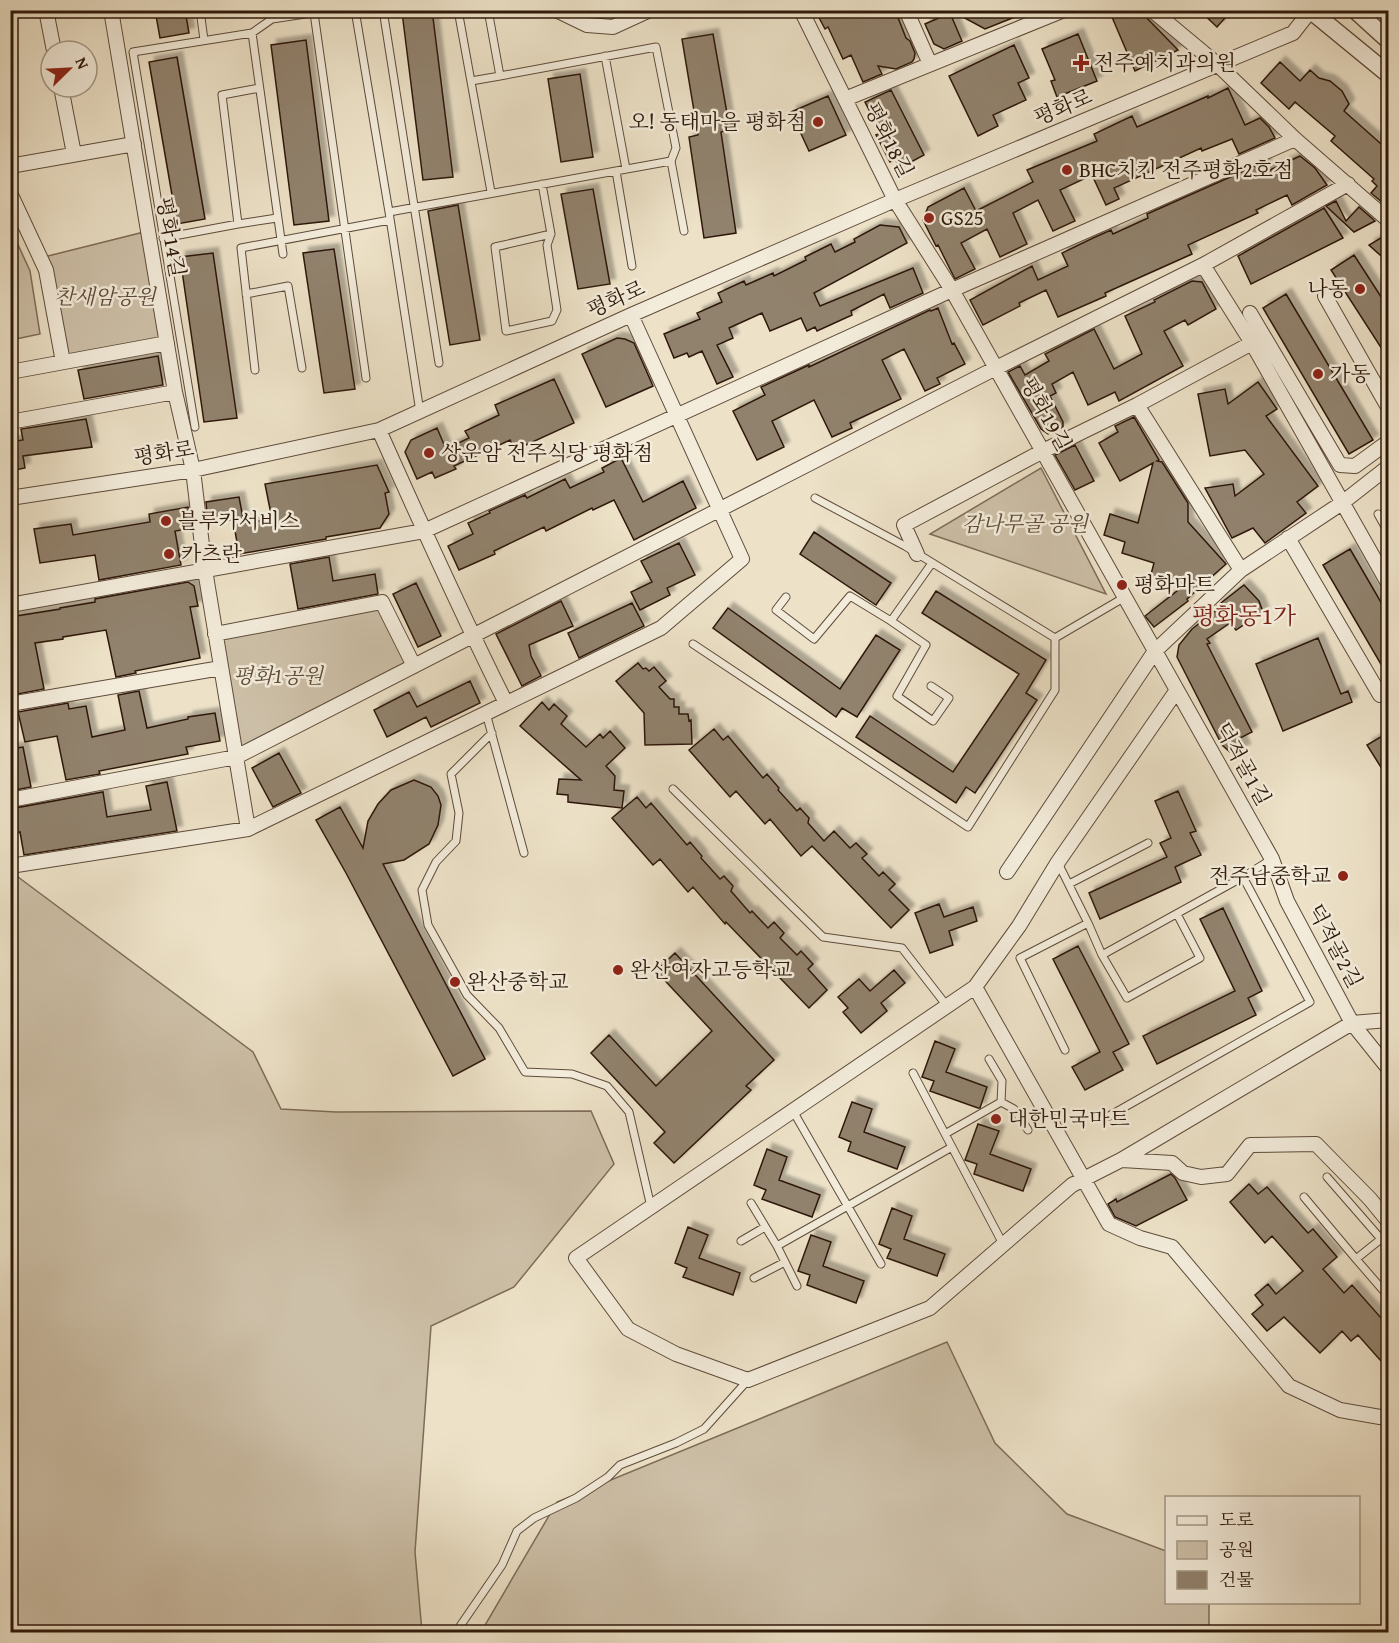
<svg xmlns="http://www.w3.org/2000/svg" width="1399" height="1643" font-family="'Gentium Book Plus','Noto Serif KR',serif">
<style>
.green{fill:#cdc0a8;stroke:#7e6c59;stroke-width:1.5}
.building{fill:#91826d;stroke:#2e190a;stroke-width:1.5;filter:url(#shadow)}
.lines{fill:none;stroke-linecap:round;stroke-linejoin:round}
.service-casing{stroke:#5e4b3a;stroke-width:9}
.minor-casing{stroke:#5e4b3a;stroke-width:16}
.tertiary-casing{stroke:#5e4b3a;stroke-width:19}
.service{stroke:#f3ecdb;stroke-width:7}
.minor{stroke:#f3ecdb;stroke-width:14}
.tertiary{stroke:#f3ecdb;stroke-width:16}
.poi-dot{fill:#8f2418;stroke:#f3ecdb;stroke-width:2}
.labels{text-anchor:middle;stroke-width:5;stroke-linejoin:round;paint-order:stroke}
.poi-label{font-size:21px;fill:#2e190a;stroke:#f3ecdb;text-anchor:start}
.street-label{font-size:21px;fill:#2e190a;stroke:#f3ecdb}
.park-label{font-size:21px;font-style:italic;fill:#5e4b39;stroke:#f3ecdb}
.quarter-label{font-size:24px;fill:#7a1f14;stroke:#f3ecdb}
</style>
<defs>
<filter id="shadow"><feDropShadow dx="5.5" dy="-5.5" stdDeviation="1.5" flood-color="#0004"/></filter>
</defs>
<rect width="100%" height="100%" fill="#ede2c8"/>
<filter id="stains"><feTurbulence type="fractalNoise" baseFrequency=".00333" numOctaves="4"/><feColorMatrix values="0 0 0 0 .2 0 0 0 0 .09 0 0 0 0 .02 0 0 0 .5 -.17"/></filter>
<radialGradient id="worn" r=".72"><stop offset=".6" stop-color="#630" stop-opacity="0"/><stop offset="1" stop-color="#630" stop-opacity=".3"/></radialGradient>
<path class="green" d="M10,227L30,271L40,334L11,340Z
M148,231L167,343L63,362L40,258Z
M1041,468L1106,594L930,534Z
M382,602L414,666L236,757L215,634Z
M10,871L253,1052L281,1109L336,1112L591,1111L614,1164L514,1287L431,1326L415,1552L422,1632H11Z
M947,1342L995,1443L1067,1514L1166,1551V1602L1209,1603V1632H481L557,1502Z"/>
<path class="building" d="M155,10H185L189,33L160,38Z
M416,10H432L453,177L423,180L402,12Z
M815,10H895L906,38L910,41L915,53L914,59L912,62L896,69L878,66L882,74L863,82L851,55L843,59L828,27L825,29Z
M950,10H1030V11L985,29Z
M1109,10H1139L1178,50L1135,71Z
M1199,10H1232L1217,27Z
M950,13L962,41L944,49L934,44L925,24Z
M713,34L730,130L721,132L736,233L704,238L689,137L698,135L682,39Z
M1078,34L1097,81L1057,97L1051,81L1055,80L1042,49Z
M306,40L329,221L294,225L271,45Z
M1014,45L1029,78L1018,83L1026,100L993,115L998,126L978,136L949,76Z
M177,57L205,219L177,224L149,62Z
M1280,62L1300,81L1310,70L1319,78L1330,81L1342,91L1349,104L1344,111L1389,151V208L1371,193L1377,186L1372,181L1374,179L1331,141L1335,136L1295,102L1289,109L1261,83Z
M580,74L593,157L561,162L548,79Z
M1228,88L1245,125L1260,118L1269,127L1275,138L1239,154L1232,139L1202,151L1201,148L1114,188L1119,199L1106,205L1092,175L1060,190L1075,221L1053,231L1038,200L1013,213L1027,244L1000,257L987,229L961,243L975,269L955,279L938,245L936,246L923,220L928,207L964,188L976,211L1033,182L1027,170L1097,141L1094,134L1132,116L1137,127L1208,96V98Z
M891,90L924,155L900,168L895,159L890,162L876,135L881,133L865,102Z
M828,96L846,135L809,151L791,112Z
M1300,156L1315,168L1327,185L1292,205L1287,195L1256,210L1258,213L1188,245L1192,254L1105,293L1106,296L1058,317L1046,290L1019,303L1020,306L983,325L970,300L1032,266L1038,280L1068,266L1062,253L1093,238L1111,230L1113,234L1148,218L1147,214L1264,162L1268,171Z
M593,189L610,284L578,289L561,194Z
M1336,201L1346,221L1359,207L1375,221L1354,232L1326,206Z
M458,205L480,340L450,345L428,211Z
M1324,208L1343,238L1251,284L1238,256Z
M880,225L899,227L907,243L814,293L820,306L913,268L923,293L890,308L884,294L851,311L852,315L817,331L815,327L807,331L801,318L770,331L762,313L729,328L733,338L717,345L733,377L717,384L702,351L689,357L687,353L674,358L664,334L700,319L697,313L722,302L718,293L744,281L746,285L773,273L774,276L806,260L805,257L831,244L835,252L855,242L854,239Z
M1389,233V263L1369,245Z
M334,249L355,389L324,393L303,253Z
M213,253L237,418L204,422L180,257Z
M1354,255L1389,309V360L1331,270Z
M1192,281L1202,282L1216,309L1188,325L1185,320L1164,331L1183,366L1119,401L1115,392L1088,405L1073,372L1052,384L1056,393L1050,396L1063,422V427L1048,434L1041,429L1008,372L1020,366L1025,375L1049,361L1045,354L1094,329L1114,369L1142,354L1125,316L1155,302L1154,300Z
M1286,294L1373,440L1349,454L1263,308Z
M938,308L952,344L954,343L965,364L937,378L940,384L925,391L904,349L882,360L901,399L850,423L852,428L832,437L814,400L772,421L784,447L757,460L733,411L765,395L761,387L809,365V367L930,310L931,311Z
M617,338L625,339L634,343L653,386L606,407L582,354Z
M158,356L163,385L84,399L78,370Z
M554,379L574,423L515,450L510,440L454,466L456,469L435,478L432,472L417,479L405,452L411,440L437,428L446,449L469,438L465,431L499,415L495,405Z
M1258,382L1277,409L1266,416L1318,486L1297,502L1306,513L1265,543L1253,528L1232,538L1205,488L1233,484L1235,496L1264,474L1245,450L1210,456L1198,394L1225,389L1228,404Z
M1134,417L1159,460L1157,461L1162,462L1188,503V522L1226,564L1187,599L1188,601L1154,627L1145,616L1182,587L1150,578L1154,563L1122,553L1125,542L1104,535L1110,514L1138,523L1153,463L1120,481L1099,443L1118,432L1115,426Z
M86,419L92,447L23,456L25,468L10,471V442L23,440L21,429Z
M1075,445L1094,481L1075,490L1055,455Z
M621,458L643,502L683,481L696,508L634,540L614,500L593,510L592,508L546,531L544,527L494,551L495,554L459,570L448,546L473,534L468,523L490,513L489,511L525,495L527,498L565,479L570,488L604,472L602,468Z
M377,465L389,492L385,493L389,514L380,528L326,537V539L239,554L234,525L272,519L265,484Z
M239,497L243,518L208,524L206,502Z
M188,507L191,526L187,527V529L175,531L181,565L99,580L95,555L40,563L34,529L71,524L73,535L150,522L149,514Z
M814,532L891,583L876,605L800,554Z
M679,543L695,575L667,588L670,595L640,610L631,592L652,582L641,561Z
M1350,549L1389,616V678L1323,565Z
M329,557L333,581L375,574L378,594L298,609L290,564Z
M188,582L194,586L198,606L190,607L200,658L135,671L136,673L116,677L106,630L63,637V639L35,643L44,689L18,694L10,658V617L60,609V608L95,602V599Z
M416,583L441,636L418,647L393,594Z
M1244,585L1259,601L1263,612L1236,630L1230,623L1207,639L1210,643L1207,644L1252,732L1240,738L1245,749L1237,752H1230L1222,745L1177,657L1179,645L1192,629L1219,608L1217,606Z
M936,591L1046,660L1026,693L1037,700L975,793L966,787L956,803L856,737L870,716L953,772L1019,674L922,613Z
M561,601L573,626L529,645L531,656L541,676L522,686L496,634Z
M632,603L644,626L579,658L568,633Z
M728,608L840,689L876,635L900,650L857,717L842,708L836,717L713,628Z
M1318,638L1341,694L1348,691L1352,702L1283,731L1256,664Z
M638,663L643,669L646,668L649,671L654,667L666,681L659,687L670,699H674V707H679V714H688L689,721L691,720L692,744L645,745L644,713L616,681Z
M470,681L480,703L431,727L426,717L387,737L374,710L409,692L417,707Z
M139,691L147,728L188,719V717L215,713L220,741L186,747L188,754L99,771L100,774L66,780L57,736L25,742L18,712L68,703L69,709L86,706L92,737L125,730L118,695Z
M542,702L549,710L554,704L567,716L561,724L586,747L600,734L603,738L610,731L625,748L606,766L615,776L614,790L624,791L622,808L568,802V795L557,794L559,779L581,780L520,726Z
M714,729L723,740L728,736L763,778L767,774L779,788L778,790L797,811L800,808L809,818L808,823L824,841L834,831L850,848L856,843L867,854L862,858L879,876L883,872L895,884L889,890L909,910L891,928L812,846L801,856L770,819L765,824L736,791L730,797L689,750Z
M1389,732V780L1367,745Z
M23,747L31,787L10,791V749Z
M279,753L301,793L273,807L252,768Z
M414,780L431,787L438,796L441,805L438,825L429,844L404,860L383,864L485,1059L453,1076L346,873L316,820L340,807L363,848L368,821L378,804L391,790Z
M167,782L177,831L24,855L20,832L10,834V809L103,792L107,817L151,810L146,786Z
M1178,791L1196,831L1190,833L1201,855L1175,867L1181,882L1100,919L1089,893L1167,857L1160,843L1171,838L1155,801Z
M637,797L646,808L651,803L687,845L690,842L702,856L701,858L720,879L724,876L733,886L731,891L750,913L752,911L768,928L774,922L784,933L780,938L797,955L801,951L813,964L808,969L827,990L809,1008L726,922L725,924L693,887L688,892L660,859L653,865L612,818Z
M939,904L944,917L973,907L977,921L949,931L953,945L930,953L915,913Z
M1223,908L1262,991L1248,998L1256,1015L1157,1064L1143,1036L1235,991L1200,919Z
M1078,946L1129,1044L1113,1052L1123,1070L1085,1090L1072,1067L1100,1052L1053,959Z
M675,953L774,1060L746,1086L751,1090L674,1163L654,1143L665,1132L591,1053L609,1035L656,1086L712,1031L656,971Z
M894,970L905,983L881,1003L887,1011L861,1033L843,1012L848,1008L838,997L859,979L870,991Z
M935,1041L955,1049L946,1072L987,1087L980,1108H978L930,1091L934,1081L922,1077Z
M852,1102L872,1109L864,1132L905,1147L897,1169L848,1151L851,1142L839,1137Z
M978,1124L999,1131L990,1154L1031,1169L1023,1191L974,1174L977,1164L965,1160Z
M767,1149L787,1157L779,1180L820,1195L812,1217L762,1199L766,1190L754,1185Z
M1171,1174L1175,1178L1187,1200L1136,1226L1115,1217L1108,1204L1116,1199L1117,1202Z
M1249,1184L1258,1194L1267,1187L1308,1233L1313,1229L1337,1257L1323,1269L1344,1293L1352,1285L1389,1327V1370L1358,1335L1351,1341L1342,1331L1320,1353L1284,1317L1267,1331L1252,1314L1263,1305L1255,1295L1268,1284L1276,1294L1303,1271L1272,1236L1265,1243L1230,1202Z
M892,1208L912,1216L904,1239L945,1254L937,1276L887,1258L891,1249L879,1244Z
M688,1227L708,1235L699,1258L740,1273L733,1295L683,1277L687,1268L675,1263Z
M811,1235L831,1242L823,1266L864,1281L856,1303L807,1285L810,1275L798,1271Z"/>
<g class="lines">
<defs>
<path id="service" d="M200,10L204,40
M355,10L389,212L420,412
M383,10L439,363
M458,10L491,192
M488,10L500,76L656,47L676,148L671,161L684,231
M314,13L366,378
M252,33L283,254
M605,56L626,169
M471,81L500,76
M616,171L632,266
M542,184L551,234L547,245L557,310L552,321L506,331L495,247L551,234
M389,212L671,161
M238,224L277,218
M163,238L238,224L222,95L259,88
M246,294L288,286L302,368
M255,370L241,248L390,220
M195,427L133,52L252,33L272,19L332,10
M815,498L905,546L1055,638
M1378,514L1388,532
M786,597L776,610L814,639L850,596L891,621L932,563
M891,621L926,645L897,696L933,721L949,698L931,686
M693,644L968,827L1055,690V638L1125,597
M486,713L524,853
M492,733L451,774L459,813L456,841L436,862L422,890L428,925L467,995L499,1028L525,1072L572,1074L607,1086L629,1112L651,1207
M673,789L823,937L902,948L947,1006
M1058,863L1088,923
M1069,884L1148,843
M1102,955L1127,998L1200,958L1177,914
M1065,1050L1020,958L1088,923L1102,955L1243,877L1272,859
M913,1073L1003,1244
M1001,1102L1014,1109L1028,1130
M793,1111L881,1264
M1109,1116L1310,1002L1243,877
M945,1134L1001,1102L1002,1081L989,1059
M1327,1177L1388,1247
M1304,1197L1356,1259L1381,1239
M751,1203L777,1246L952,1147
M741,1241L765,1227
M777,1246L797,1286
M1356,1259L1388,1296
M754,1278L785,1262
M456,1632L502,1565L517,1531L534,1518L576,1498L608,1477L620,1465L676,1443L704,1429L748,1380
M1386,1632L1388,1623"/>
<path id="minor" d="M46,10L54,51
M111,10L175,392L193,470L205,570L248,829
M556,10L587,25L613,27L650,10
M801,10L895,200L952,290L1272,859L1287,901L1352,1023L1388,1068
M906,10L930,64
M1152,10L1218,65L1295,139L1388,220
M61,87L74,154
M845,99L1064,10
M10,166L134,144
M10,193L46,270L63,362
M1203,265L1252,343L1388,583
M1325,296L1388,407
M1250,313L1340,465L1355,466L1388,442
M10,372L167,343
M1137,405L1241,570
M10,422L175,392
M379,430C420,522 461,613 506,703
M10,498L193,470L379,430L631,315L895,200L1293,33L1311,10
M1288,538L1380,695L1388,691
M917,554L904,525L1043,451L1137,405L1252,343
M10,605L424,531L952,290L1295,139
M215,634L382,602L414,666
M1177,690L1058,862L1019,926L975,987L576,1258L628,1329L676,1354L748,1380L930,1308L1072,1185L1121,1160L1352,1023L1388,1020
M10,704L221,668
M10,800L236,757L996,368L1203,265L1348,184
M10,866L248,829L661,628L742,559L631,315
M1007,872L1155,651L1241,570L1342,503L1388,467
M975,987L1109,1224L1140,1238L1172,1247L1289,1386L1340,1410L1380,1417L1388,1416
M1122,1160L1172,1163L1183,1173L1201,1177L1227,1174L1250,1145L1316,1144L1370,1199L1388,1221"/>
<path id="tertiary" d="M1310,10L1388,74
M1355,10L1388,40"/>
</defs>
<use href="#service" class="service-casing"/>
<use href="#minor" class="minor-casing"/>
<use href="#tertiary" class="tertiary-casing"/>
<use href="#service" class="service"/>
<use href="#minor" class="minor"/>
<use href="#tertiary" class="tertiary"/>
</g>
<g class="poi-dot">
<path d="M1078 54h6v6h6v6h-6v6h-6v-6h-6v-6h6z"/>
<circle cx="818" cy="122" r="6"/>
<circle cx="1067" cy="170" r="6"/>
<circle cx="929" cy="218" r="6"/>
<circle cx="1360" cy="289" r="6"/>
<circle cx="1318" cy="374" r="6"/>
<circle cx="429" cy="453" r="6"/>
<circle cx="166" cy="521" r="6"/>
<circle cx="169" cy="554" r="6"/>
<circle cx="1122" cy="585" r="6"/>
<circle cx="1343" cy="876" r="6"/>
<circle cx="618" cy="970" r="6"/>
<circle cx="455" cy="982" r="6"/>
<circle cx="996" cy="1119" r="6"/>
</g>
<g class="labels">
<g class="poi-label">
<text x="1094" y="70">전주예치과의원</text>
<text x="806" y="129" text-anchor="end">오! 동태마을 평화점</text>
<text x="1079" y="177">BHC치킨 전주평화2호점</text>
<text x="941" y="225">GS25</text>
<text x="1348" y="296" text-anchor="end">나동</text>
<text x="1330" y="381">가동</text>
<text x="441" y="460">상운암 전주식당 평화점</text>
<text x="178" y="528">블루카서비스</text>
<text x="181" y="561">카츠란</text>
<text x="1134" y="592">평화마트</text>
<text x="1331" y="883" text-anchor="end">전주남중학교</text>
<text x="630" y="977">완산여자고등학교</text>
<text x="467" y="989">완산중학교</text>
<text x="1008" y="1126">대한민국마트</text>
</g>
<g class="street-label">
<text transform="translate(1063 107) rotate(-23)" y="7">평화로</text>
<text transform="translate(889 140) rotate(63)" y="7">평화18길</text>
<text transform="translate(171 237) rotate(80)" y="7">평화14길</text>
<text transform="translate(616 299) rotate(-24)" y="7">평화로</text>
<text transform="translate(1046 414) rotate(61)" y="7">평화19길</text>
<text transform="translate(164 453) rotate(-9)" y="7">평화로</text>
<text transform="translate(1243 764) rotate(61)" y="7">덕적골1길</text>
<text transform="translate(1335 946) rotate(62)" y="7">덕적골2길</text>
</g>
<g class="park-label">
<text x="105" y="304">찬새암공원</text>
<text x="1025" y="531">감나무골 공원</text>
<text x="278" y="683">평화1공원</text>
</g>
<g class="quarter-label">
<text x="1244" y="624">평화동1가</text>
</g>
</g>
<rect width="1399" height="1643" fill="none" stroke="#ede2c8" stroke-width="36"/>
<rect x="12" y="12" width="1375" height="1619" fill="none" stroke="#2e190a" stroke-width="3"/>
<rect x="18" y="18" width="1363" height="1607" fill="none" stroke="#2e190a" stroke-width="1.5"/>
<rect x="1165" y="1496" width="195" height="108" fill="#f3ecdb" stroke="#a49887" stroke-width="1.5"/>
<rect x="1177" y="1516" width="30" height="9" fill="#f3ecdb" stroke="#a49887" stroke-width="1.5"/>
<text x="1219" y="1526" font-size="18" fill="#2e190a">도로</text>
<rect x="1177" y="1541" width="30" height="18" fill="#cdc0a8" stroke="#a49887" stroke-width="1.5"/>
<text x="1219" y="1556" font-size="18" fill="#2e190a">공원</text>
<rect x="1177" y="1571" width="30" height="18" fill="#91826d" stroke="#a49887" stroke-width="1.5"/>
<text x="1219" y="1586" font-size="18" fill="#2e190a">건물</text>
<g transform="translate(69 69) rotate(66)"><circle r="28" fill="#f3ecdb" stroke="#a49887" stroke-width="1.5"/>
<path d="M0-4.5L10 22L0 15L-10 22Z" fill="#8f2418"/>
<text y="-9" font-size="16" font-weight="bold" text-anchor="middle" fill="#2e190a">N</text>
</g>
<rect width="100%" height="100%" filter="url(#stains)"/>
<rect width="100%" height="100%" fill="url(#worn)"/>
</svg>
